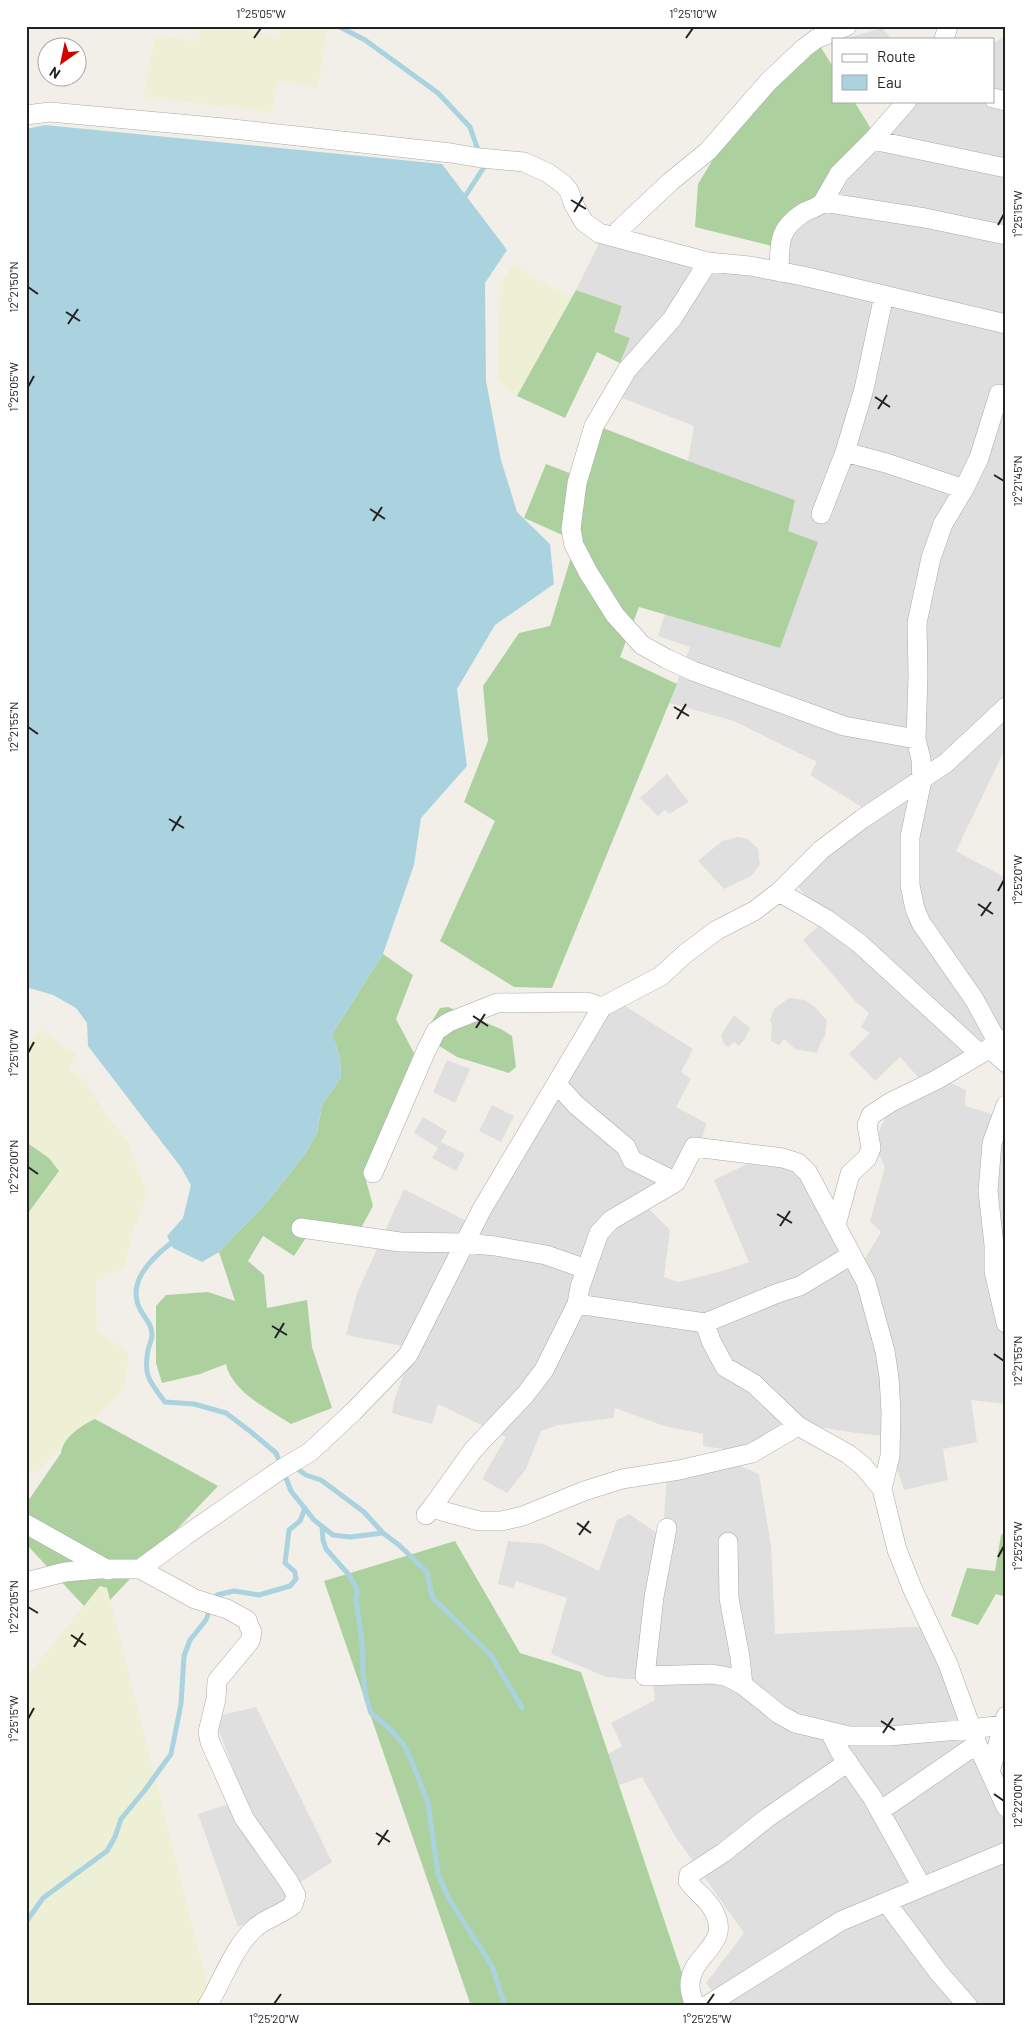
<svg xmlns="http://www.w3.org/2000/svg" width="1032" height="2032" font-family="Barlow,sans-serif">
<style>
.residential{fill:#e0dfdf}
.farmland{fill:#eef0d5}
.forest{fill:#add19e}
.water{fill:#aad3df}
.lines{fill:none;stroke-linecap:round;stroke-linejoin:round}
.stream{stroke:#aad3df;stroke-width:5}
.minor-casing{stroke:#a9a9a9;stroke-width:20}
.minor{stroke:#fff;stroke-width:19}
.ticks{fill:none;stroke:#222;stroke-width:2}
.neatline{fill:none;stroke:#222;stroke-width:2}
.ticks-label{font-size:12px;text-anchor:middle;fill:#222}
</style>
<rect width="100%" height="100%" fill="#f2efe9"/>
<path class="residential" d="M882,28L892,39L847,38Z
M1006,35V747L956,851L1006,878V1042L947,1081L966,1090L965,1106L1006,1118V1404L971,1400L977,1442L943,1449L948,1480L904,1490L893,1457L894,1437L856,1433L800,1424L752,1453L703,1446V1434L664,1426L615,1408L613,1418L558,1425L541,1431L526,1469L507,1493L482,1479L506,1437L438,1404L432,1424L392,1413L394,1401L413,1348L346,1335L357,1293L404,1189L476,1226L560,1087L617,1001L693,1049L681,1072L691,1079L676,1107L706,1123L702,1140L644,1204L670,1230L664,1277L678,1282L722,1271L749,1262L714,1180L762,1157L799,1161L861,1265L881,1232L870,1221L885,1167L874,1144L891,1104L926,1086L900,1057L875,1081L849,1054L870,1033L861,1027L869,1013L856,1002L803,940L827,918L815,911L795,881L873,814L810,775L817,762L734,721L669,703L690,647L658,636L665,614L780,648L787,531L795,500L688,461L694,426L617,396L634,370L620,363L630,338L614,332L622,306L576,290L605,231L780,270L786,238L832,198L919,101H993V44Z
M667,774L689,802L669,814L665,810L658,816L640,798Z
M738,837L748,839L758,849L760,865L751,876L724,889L698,861L722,841Z
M789,998L805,1000L815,1007L827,1021L825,1036L820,1044L817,1053L795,1049L784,1039L779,1045L771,1041L772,1025L770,1020L774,1009Z
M734,1015L750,1028L745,1039L739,1046L734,1042L728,1047L724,1044L721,1035Z
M447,1060L470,1069L455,1103L433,1092Z
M492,1105L514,1116L501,1142L479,1131Z
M423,1117L447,1131L441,1142L465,1154L456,1171L432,1158L438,1148L414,1133Z
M725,1459L759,1474L771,1545L775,1634L930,1626L995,1777L1006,1770V2006H716L721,2002L706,1983L744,1933L675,1836L642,1777L619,1785L608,1754L622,1746L611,1723L655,1700L652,1679H627L606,1677L551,1654L567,1598L516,1581L514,1588L498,1584L508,1541L544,1544L599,1571L617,1520L629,1514L663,1537L667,1472Z
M256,1707L332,1862L294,1886L301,1900L238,1927L198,1814L244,1799L214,1717Z"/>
<path class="farmland" d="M281,26H319L327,30L318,88L277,81L272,112L143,97L155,36L198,41L201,27L240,29L278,38Z
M513,265L571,298L517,396L497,380L500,284Z
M40,1029L77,1055L69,1069L85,1080L111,1121L128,1142L148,1195L136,1223L129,1247L126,1266L96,1282L97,1330L129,1353L124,1388L95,1419L82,1425L40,1469L26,1477V1216L59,1171L49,1158L26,1142V1040L29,1042Z
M100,1586L107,1588L209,1990L207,2006H26V1677Z"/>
<path class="forest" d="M817,41L833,67V101H854L873,132L776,247L695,227L698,184L724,141Z
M576,290L622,306L614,332L630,338L620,363L597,352L565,418L517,396Z
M598,426L688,461L795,500L788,531L818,542L780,648L639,607L620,657L677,684L552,988L514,987L440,941L495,821L464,802L488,741L483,686L519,633L550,626L576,541L524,518L546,464L585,479Z
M383,954L413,975L396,1019L414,1053L393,1121L364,1173L373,1206L352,1244L317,1221L294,1256L263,1236L248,1261L264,1275L267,1308L307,1300L312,1347L332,1408L291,1424C268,1409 232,1392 226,1364L200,1374L162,1383L156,1363V1306L166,1295L208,1292L235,1301L219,1252L267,1202L305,1154L317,1133L322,1105L341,1077L340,1058L332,1034Z
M448,1007L501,1029L512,1036L516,1067L509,1073L457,1057L423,1036L440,1008Z
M26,1142L49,1158L59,1171L26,1216Z
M95,1419L218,1486L110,1600L107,1588L100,1586L84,1606L26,1544V1504L61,1453C63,1437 82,1425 95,1419Z
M1006,1532V1597L996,1594L978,1625L951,1616L967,1568L995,1571L1001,1535Z
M455,1541L520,1653L581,1672L693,2006H471L324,1581Z"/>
<path class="water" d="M45,125L442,164L507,250L485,283L486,381L501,460L517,512L550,544L554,584L495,625L457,689L467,766L421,818L414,865L383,954L332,1034L340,1058L341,1077L322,1105L317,1133L305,1154L267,1202L219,1252L202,1262L173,1248L167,1236L183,1218L191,1185L180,1166L88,1046L87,1023L76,1008L53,995L26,987V129Z"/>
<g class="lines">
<path class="stream" d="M338,26L365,40L438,93L470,127L479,153
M466,195L484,167L482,162
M171,1243C151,1259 125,1283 141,1311C146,1320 152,1324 152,1335C152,1340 149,1345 148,1350C143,1376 150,1382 165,1402L194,1404L226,1413L251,1432L276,1453L291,1491L314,1520L333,1535L350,1537L383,1533
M295,1467L306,1475L321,1480L364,1512L383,1533L399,1545L427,1572L432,1597L491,1655L522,1708
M322,1526L323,1540L326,1549L350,1576L357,1590L356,1601L362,1641L363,1673L366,1697L371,1713L391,1730L403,1744L412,1762L428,1803L438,1874L449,1899L492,1966L505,2006
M214,1601L217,1595L234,1591L259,1595L290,1586L296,1579L295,1572L285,1563L289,1530L300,1521L305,1508
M26,1922L43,1898L107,1851L115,1837L121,1819L145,1790L171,1754L181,1704L184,1656L190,1640L206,1620L210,1609"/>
<defs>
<path id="minor" d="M944,39L948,26
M993,98L1006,101
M26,115L50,112L224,128L451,153L481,158L524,162L548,173L563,184L569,191L574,205L584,222L599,233L708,262L750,266L803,276L1006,324
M873,140L1006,168
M823,202L925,218L1006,235
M615,236L619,230L670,182L708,151L768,82L804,48L816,39L847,26
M708,262L672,319L627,370L594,426L577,483L571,529L574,545L588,572L615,615L642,645L667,659L693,671L844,726L916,739
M779,272C780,244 777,230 803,213C809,209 818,208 823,202L839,174L873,140L907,101
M884,295L864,389L845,452L886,463L964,489L943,524L931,558L917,623L918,675L916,739L921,759L922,780L910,837V885L915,909L921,923L974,999L998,1043
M964,489L979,458L999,394
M821,514L845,452
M779,892L826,919L859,943L980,1054
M989,1048L1006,1063
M557,1084L576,1105L626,1147L632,1160L676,1182
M1006,1105L992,1143L988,1191L994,1245V1271L1006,1323
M373,1173L426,1051L436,1031L449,1022L497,1003L587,1002L602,1007
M836,1225L850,1174L867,1158L871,1148L867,1125L871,1115L891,1102L936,1080L1006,1039
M301,1228L400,1242L464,1243L495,1246L546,1255L586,1269
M577,1304L705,1323L778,1293L800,1286L851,1255
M705,1323L711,1341L725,1367L754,1384L798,1426L848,1454L863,1466L882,1489L897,1550L913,1590L948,1664L977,1744L990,1772
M433,1506L473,1450L525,1395L544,1370L577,1304L580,1287L599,1233L611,1220L676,1182L694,1147L783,1158L798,1163L808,1173L866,1282L885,1351L889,1377L891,1413L890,1456L882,1489
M426,1515L433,1506L442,1511L479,1521H501L523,1516L584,1491L622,1479L679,1470L752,1453L798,1426
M26,1524L108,1570
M667,1528L654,1597L645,1676L712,1674L728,1677L743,1685L779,1714L795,1723L849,1736H889L971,1729L1003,1725
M728,1542L729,1598L740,1657L743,1685
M140,1569L195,1599L227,1609L247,1620L249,1626L252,1632L250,1641L217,1681L216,1699L208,1732L210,1742L244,1818L289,1882L296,1895L293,1905C282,1914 267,1918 256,1927C233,1947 223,1981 207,2006
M26,1582L65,1572L99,1569H140L185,1536L280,1470L310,1452L353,1412L408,1355L482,1209L602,1007L661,976L686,953L717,930L754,911L779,892L821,850L862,819L946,763L1006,707
M1006,1716L990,1772L1006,1807
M830,1732L839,1750L872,1797L922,1887
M880,1811L977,1744
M886,1902L939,1973L968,2006
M695,2006C693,2000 690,1993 690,1987C688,1954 734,1946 713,1910C707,1898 695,1892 688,1881L689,1875L723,1853L767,1818L848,1762
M706,2006L841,1921L1006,1852"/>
</defs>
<use href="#minor" class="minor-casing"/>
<use href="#minor" class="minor"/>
</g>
<path class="ticks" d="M254,38L261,28M686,38L693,28M571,200L586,209M574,212L583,197M998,225L1004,214M28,287L38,294M66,312L80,321M68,324L78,309M28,387L34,376M875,397L890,407M878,409L887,395M994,475L1004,481M370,509L385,519M373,521L382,507M674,707L689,716M677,719L686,704M28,727L38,734M169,819L184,828M172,831L181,816M998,891L1004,880M978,904L993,914M981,916L991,902M473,1016L488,1026M476,1028L485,1014M28,1053L34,1042M28,1167L38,1174M777,1214L792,1223M780,1226L790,1211M272,1326L287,1335M275,1338L284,1323M994,1354L1004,1361M577,1523L591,1533M579,1535L589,1521M998,1557L1004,1546M28,1607L38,1613M71,1635L86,1645M74,1647L83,1633M28,1719L34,1708M881,1721L895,1730M883,1733L893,1718M994,1794L1004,1801M376,1833L390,1842M378,1845L388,1830M274,2004L281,1994M707,2004L714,1994"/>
<rect width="1032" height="2032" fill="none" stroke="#ffffff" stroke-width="55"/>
<rect x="832" y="38" width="162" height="65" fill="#ffffff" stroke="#a7a7a7"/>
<rect x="842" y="54" width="25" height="8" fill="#ffffff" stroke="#a7a7a7"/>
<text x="877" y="62" font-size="15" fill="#222222">Route</text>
<rect x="842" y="75" width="25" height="15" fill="#aad3df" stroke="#a7a7a7"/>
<text x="877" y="88" font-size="15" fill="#222222">Eau</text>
<g transform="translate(62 62) rotate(213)"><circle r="24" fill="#ffffff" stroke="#a7a7a7"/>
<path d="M0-4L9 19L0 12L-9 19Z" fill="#d40000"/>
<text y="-8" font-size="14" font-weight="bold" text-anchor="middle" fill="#222222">N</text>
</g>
<rect x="28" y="28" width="976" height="1976" class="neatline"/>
<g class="ticks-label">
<text x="261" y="18">1°25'05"W</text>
<text x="693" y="18">1°25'10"W</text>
<text transform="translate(1018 214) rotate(-90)" y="4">1°25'15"W</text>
<text transform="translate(14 287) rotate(-90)" y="4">12°21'50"N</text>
<text transform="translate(14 387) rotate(-90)" y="4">1°25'05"W</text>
<text transform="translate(1018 481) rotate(-90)" y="4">12°21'45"N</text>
<text transform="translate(14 727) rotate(-90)" y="4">12°21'55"N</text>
<text transform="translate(1018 880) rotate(-90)" y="4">1°25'20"W</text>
<text transform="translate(14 1053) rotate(-90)" y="4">1°25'10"W</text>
<text transform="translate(14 1167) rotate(-90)" y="4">12°22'00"N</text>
<text transform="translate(1018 1361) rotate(-90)" y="4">12°21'55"N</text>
<text transform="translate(1018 1546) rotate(-90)" y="4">1°25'25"W</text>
<text transform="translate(14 1607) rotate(-90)" y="4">12°22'05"N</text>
<text transform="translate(14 1719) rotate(-90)" y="4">1°25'15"W</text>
<text transform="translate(1018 1801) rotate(-90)" y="4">12°22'00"N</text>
<text x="274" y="2023">1°25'20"W</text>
<text x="707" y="2023">1°25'25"W</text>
</g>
</svg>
